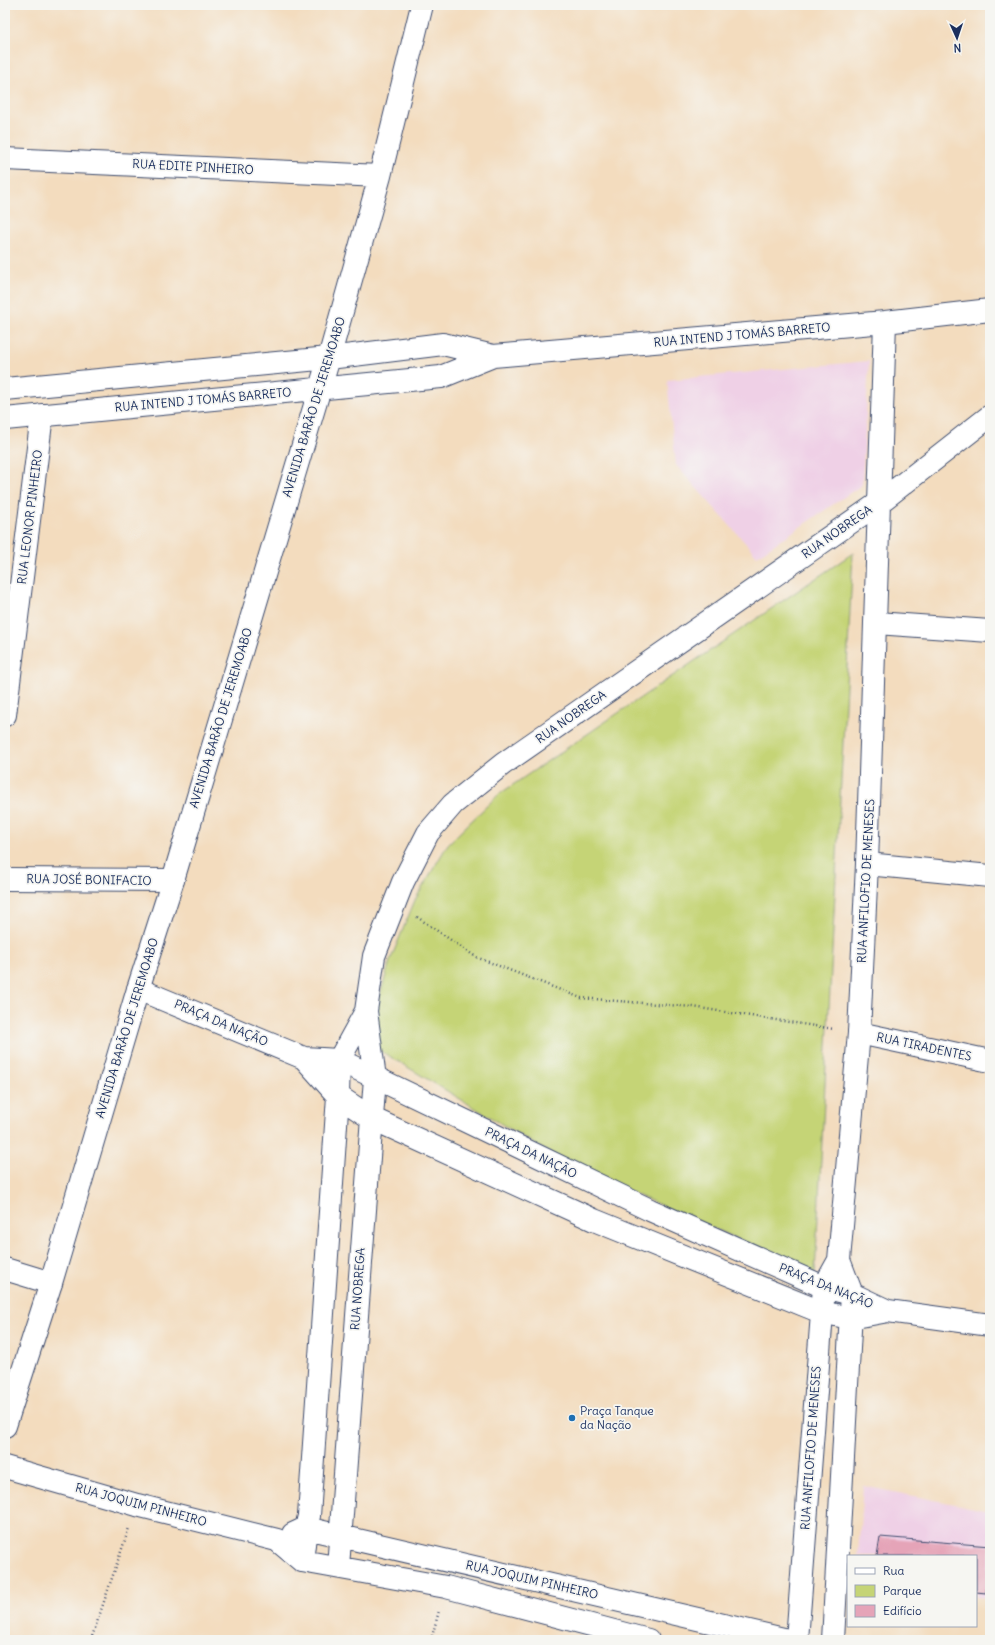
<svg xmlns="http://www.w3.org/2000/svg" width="995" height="1645" font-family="Delius,sans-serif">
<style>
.built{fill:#efd0e6}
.green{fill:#c5d476;stroke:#70826a}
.building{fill:#e5a4b8}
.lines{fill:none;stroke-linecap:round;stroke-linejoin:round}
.minor-casing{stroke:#3b496c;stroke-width:24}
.secondary-casing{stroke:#3b496c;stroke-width:24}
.path{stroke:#3b496c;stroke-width:2.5;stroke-dasharray:1 3;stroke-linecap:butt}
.minor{stroke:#fff;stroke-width:22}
.secondary{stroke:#fff;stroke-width:22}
.poi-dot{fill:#1f6fb2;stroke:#f6f6f2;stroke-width:1.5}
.labels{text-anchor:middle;stroke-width:3.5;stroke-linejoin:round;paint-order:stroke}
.street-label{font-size:12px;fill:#1b2f5e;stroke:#f6f6f2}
.poi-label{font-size:12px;fill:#1b2f5e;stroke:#f6f6f2;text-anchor:start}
</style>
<rect width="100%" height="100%" fill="#f6f6f2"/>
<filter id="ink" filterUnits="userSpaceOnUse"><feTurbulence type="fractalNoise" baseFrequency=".025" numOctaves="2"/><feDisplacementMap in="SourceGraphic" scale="8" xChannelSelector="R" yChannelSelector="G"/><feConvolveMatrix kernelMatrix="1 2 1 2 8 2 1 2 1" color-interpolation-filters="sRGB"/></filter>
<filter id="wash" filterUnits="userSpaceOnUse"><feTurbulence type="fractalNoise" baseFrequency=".012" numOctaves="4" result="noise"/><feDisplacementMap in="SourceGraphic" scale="16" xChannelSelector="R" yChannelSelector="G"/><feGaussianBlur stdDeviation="0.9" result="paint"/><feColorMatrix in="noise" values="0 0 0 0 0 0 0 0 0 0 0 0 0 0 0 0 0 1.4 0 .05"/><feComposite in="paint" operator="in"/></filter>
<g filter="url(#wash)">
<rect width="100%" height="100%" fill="#f3dcbe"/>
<path class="built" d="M869,361L862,485L757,556L676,465L667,380Z
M863,1486L990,1511V1598L976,1597V1556H858Z"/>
<path class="green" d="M853,553L815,1273L571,1166L366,1042L390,961L415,900L448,844L498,795Z"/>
<g id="blocks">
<path class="building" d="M880,1537L990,1546L986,1593L976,1592V1556H877Z"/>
</g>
</g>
<g filter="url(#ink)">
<use href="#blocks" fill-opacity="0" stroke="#3b496c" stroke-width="1"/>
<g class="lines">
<defs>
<path id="minor" d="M5,159L380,176
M329,358L380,176L422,5
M876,623L990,631
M5,715L42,415
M867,864L990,876
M5,879L173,880
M138,989L304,1058L339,1060L650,1210L824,1287L852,1294L888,1311
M859,1033L990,1061
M304,1058L338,1096L371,1118L594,1220L821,1312L850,1318L888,1311L990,1325
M5,1269L51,1283
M5,1467L137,1505L277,1540L302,1561L446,1587L648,1640
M293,1534L306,1528L788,1640
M302,1561L306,1528L309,1516L338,1096L339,1060L366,1011
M338,1567L375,1078L366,1011L374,956L403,882L428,833L453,804L503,764L880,502"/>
<path id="secondary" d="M5,389L329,358L443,344L493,356
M5,419L441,377L493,356L885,322L990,310
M880,502L990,416
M5,1426L51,1283L138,989L173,880L329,358
M797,1640L824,1287L839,1260L859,1033L867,864L885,322
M833,1640L852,1294L839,1260"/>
</defs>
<use href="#minor" class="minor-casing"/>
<use href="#secondary" class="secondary-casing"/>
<path class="path" d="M417,917L476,957L581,998L693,1007L834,1029
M91,1640L129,1528
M431,1640L439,1611"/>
<use href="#minor" class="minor"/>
<use href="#secondary" class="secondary"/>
</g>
</g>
<circle class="poi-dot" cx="572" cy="1418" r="4"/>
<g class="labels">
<g class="street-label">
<text transform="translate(193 167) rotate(3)" y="4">RUA EDITE PINHEIRO</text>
<text transform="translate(742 335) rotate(-5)" y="4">RUA INTEND J TOMÁS BARRETO</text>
<text transform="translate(203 400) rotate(-5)" y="4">RUA INTEND J TOMÁS BARRETO</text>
<text transform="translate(314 407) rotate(-73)" y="4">AVENIDA BARÃO DE JEREMOABO</text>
<text transform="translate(30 517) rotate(-83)" y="4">RUA LEONOR PINHEIRO</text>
<text transform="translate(837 532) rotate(-35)" y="4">RUA NOBREGA</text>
<text transform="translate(571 717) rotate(-35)" y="4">RUA NOBREGA</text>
<text transform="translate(221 718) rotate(-73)" y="4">AVENIDA BARÃO DE JEREMOABO</text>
<text transform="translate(89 880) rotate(1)" y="4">RUA JOSÉ BONIFACIO</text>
<text transform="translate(866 881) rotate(-87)" y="4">RUA ANFILOFIO DE MENESES</text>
<text transform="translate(221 1023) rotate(23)" y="4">PRAÇA DA NAÇÃO</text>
<text transform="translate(127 1028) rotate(-73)" y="4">AVENIDA BARÃO DE JEREMOABO</text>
<text transform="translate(924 1047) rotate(12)" y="4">RUA TIRADENTES</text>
<text transform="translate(531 1153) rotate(26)" y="4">PRAÇA DA NAÇÃO</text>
<text transform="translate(826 1286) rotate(22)" y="4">PRAÇA DA NAÇÃO</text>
<text transform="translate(358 1289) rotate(-86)" y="4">RUA NOBREGA</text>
<text transform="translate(811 1448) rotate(-86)" y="4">RUA ANFILOFIO DE MENESES</text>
<text transform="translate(141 1505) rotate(15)" y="4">RUA JOQUIM PINHEIRO</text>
<text transform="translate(532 1580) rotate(13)" y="4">RUA JOQUIM PINHEIRO</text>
</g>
<g class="poi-label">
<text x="580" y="1415">Praça Tanque<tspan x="580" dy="14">da Nação</tspan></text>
</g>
</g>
<rect width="995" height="1645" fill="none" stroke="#f6f6f2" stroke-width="20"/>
<rect x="847" y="1555" width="130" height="72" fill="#f6f6f2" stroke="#9ea6b7"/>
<rect x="855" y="1568" width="20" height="6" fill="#ffffff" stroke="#9ea6b7"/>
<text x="883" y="1575" font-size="12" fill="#1b2f5e">Rua</text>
<rect x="855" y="1585" width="20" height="12" fill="#c5d476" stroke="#9ea6b7"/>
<text x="883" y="1595" font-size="12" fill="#1b2f5e">Parque</text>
<rect x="855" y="1605" width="20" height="12" fill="#e5a4b8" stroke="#9ea6b7"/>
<text x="883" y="1615" font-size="12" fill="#1b2f5e">Edifício</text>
<g transform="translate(957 38) rotate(177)" stroke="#f6f6f2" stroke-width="3" paint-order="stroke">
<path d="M0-3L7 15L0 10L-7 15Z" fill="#1b2f5e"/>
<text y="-6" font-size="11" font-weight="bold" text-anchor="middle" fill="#1b2f5e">N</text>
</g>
</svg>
